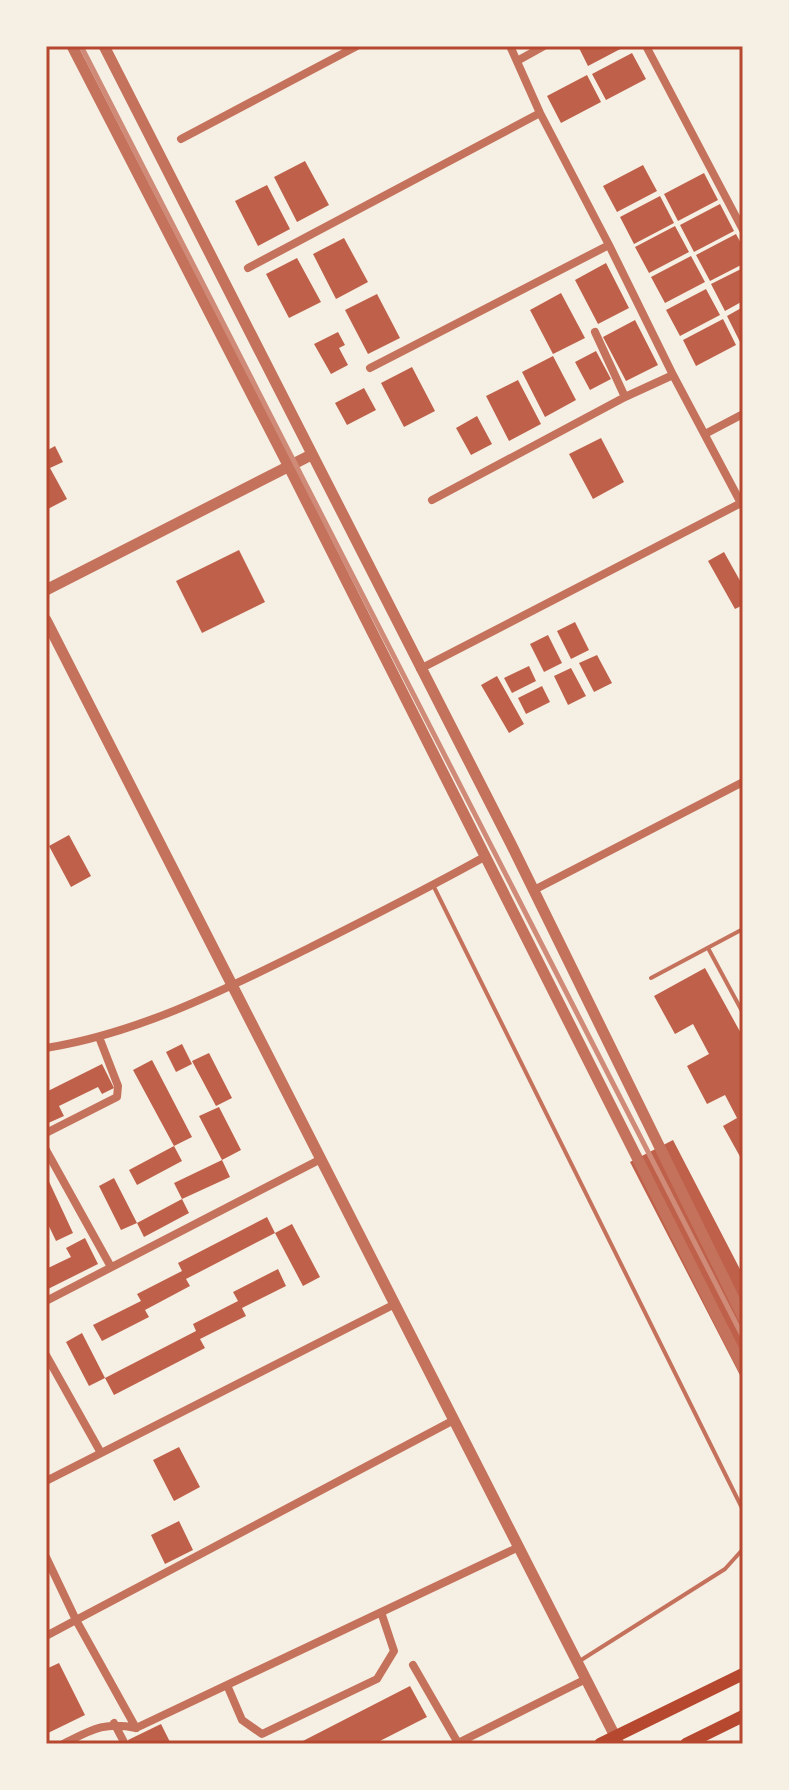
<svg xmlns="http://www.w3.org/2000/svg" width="789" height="1790" font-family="'Roboto Condensed',sans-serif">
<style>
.building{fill:#bf614a}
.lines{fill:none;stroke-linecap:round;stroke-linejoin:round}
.service{stroke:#c5725c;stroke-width:4}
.minor{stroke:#c5725c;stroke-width:8}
.tertiary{stroke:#c5725c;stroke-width:11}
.secondary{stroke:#b5482f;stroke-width:12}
.rail{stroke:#cf8b77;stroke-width:5}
.neatline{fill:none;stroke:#b5482f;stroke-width:3}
</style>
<rect width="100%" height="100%" fill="#f6efe4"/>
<path class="building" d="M578,46H626L588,66Z
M632,53L646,79L606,100L592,74Z
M587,75L601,102L561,123L547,96Z
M305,161L329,205L297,222L274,177Z
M643,165L657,191L617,212L603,186Z
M704,173L718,200L678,221L664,194Z
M267,185L290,229L258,246L235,201Z
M660,196L674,223L634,244L620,217Z
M720,204L734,231L694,252L680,225Z
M675,226L689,252L649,273L635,247Z
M736,234L743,247V264L710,281L696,255Z
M344,238L368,282L336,299L313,254Z
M691,256L705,282L665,303L651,277Z
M297,258L321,302L289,318L266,274Z
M606,263L629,308L598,324L575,280Z
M743,268V301L725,311L711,284Z
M706,289L720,315L680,336L666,310Z
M561,293L585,338L553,354L530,310Z
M377,294L400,338L368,354L345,310Z
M743,307V341L740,342L727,316Z
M723,319L736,345L696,366L683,340Z
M635,320L658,365L626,381L603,337Z
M338,332L345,345L339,348L348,365L331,374L314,344Z
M596,351L611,379L590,390L575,362Z
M553,356L576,400L545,417L522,372Z
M412,367L435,411L404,427L381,383Z
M518,380L541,424L509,441L486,396Z
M364,388L376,410L347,425L335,403Z
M477,416L492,444L471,455L456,428Z
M601,438L624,482L593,499L569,454Z
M55,446L63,462L50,468L67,499L46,510V451Z
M239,550L265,602L202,633L176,581Z
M724,552L743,586V605L735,609L708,561Z
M575,622L589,650L571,659L557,631Z
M548,635L562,663L544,672L530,644Z
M597,655L612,683L594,692L579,663Z
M529,666L536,681L512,693L504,678Z
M571,668L586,696L568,705L554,676Z
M497,676L524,724L509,733L481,685Z
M542,686L550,702L526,714L518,698Z
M69,835L91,876L71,887L49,846Z
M705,968L743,1037V1162L723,1126L737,1118L725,1095L707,1104L687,1066L709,1054L693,1024L675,1034L654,996Z
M182,1044L192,1064L176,1072L166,1052Z
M209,1053L232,1098L216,1106L192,1061Z
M152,1060L192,1137L174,1146L133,1070Z
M102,1064L114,1088L102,1094L98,1087L59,1106L64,1116L46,1124V1092Z
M219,1107L241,1150L222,1160L199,1116Z
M673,1140L743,1275V1381L630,1162Z
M174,1146L182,1161L137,1185L129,1170Z
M222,1160L230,1177L182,1199L174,1183Z
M46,1175L73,1233L56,1241L46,1220Z
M114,1178L137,1223L121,1230L99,1186Z
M182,1199L189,1213L144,1237L137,1223Z
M267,1217L275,1233L186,1279L190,1286L145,1310L149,1317L102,1341L93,1325L141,1301L137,1294L182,1271L178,1263Z
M292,1224L320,1277L303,1286L275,1233Z
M85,1238L98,1264L46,1290V1269L71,1257L66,1248Z
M278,1269L286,1286L242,1308L246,1316L200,1339L205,1348L114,1395L105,1378L196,1331L193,1324L238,1301L233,1292Z
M82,1333L105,1378L89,1386L66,1342Z
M179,1447L200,1487L174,1501L153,1460Z
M179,1521L193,1550L165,1564L151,1535Z
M59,1663L85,1715L46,1734V1669Z
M410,1686L427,1717L374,1744H297Z
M161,1724L171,1744H130L128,1740Z"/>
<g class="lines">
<path class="service" d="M433,885L743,1510
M708,948L743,1013
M651,978L743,929
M578,1662L725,1569L743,1549"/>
<path class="minor" d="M646,46L743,230
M517,61L544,46
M181,139L357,46
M248,268L540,113
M595,332L625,397
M370,368L609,245L540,113L510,46
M673,375L742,505
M705,434L743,414
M432,500L625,397L673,375L609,245
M420,669L741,503
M534,890L743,782
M46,1048C139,1033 224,990 307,949C367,919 427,889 486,856
M46,1133L117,1097L118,1086L99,1037
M46,1150L111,1267
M46,1301L321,1159
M46,1355L101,1453
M46,1481L395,1304
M46,1557L76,1620L46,1636
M413,1665L458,1743
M227,1685L242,1720L262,1734L377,1679L394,1651L381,1612
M114,1723L125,1744
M136,1728L519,1547
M63,1744C91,1730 105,1721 136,1728L76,1620L454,1420
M456,1744L586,1679"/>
<path class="tertiary" d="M72,46L288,465L743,1368
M104,46L511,844L743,1317
M46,590L311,455
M46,620L619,1744"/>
<path class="secondary" d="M600,1744L743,1674
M686,1744L743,1716"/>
<path class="rail" d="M81,46L743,1337"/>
</g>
<rect width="789" height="1790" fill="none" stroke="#f6efe4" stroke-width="96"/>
<rect x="48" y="48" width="693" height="1694" class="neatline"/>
</svg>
